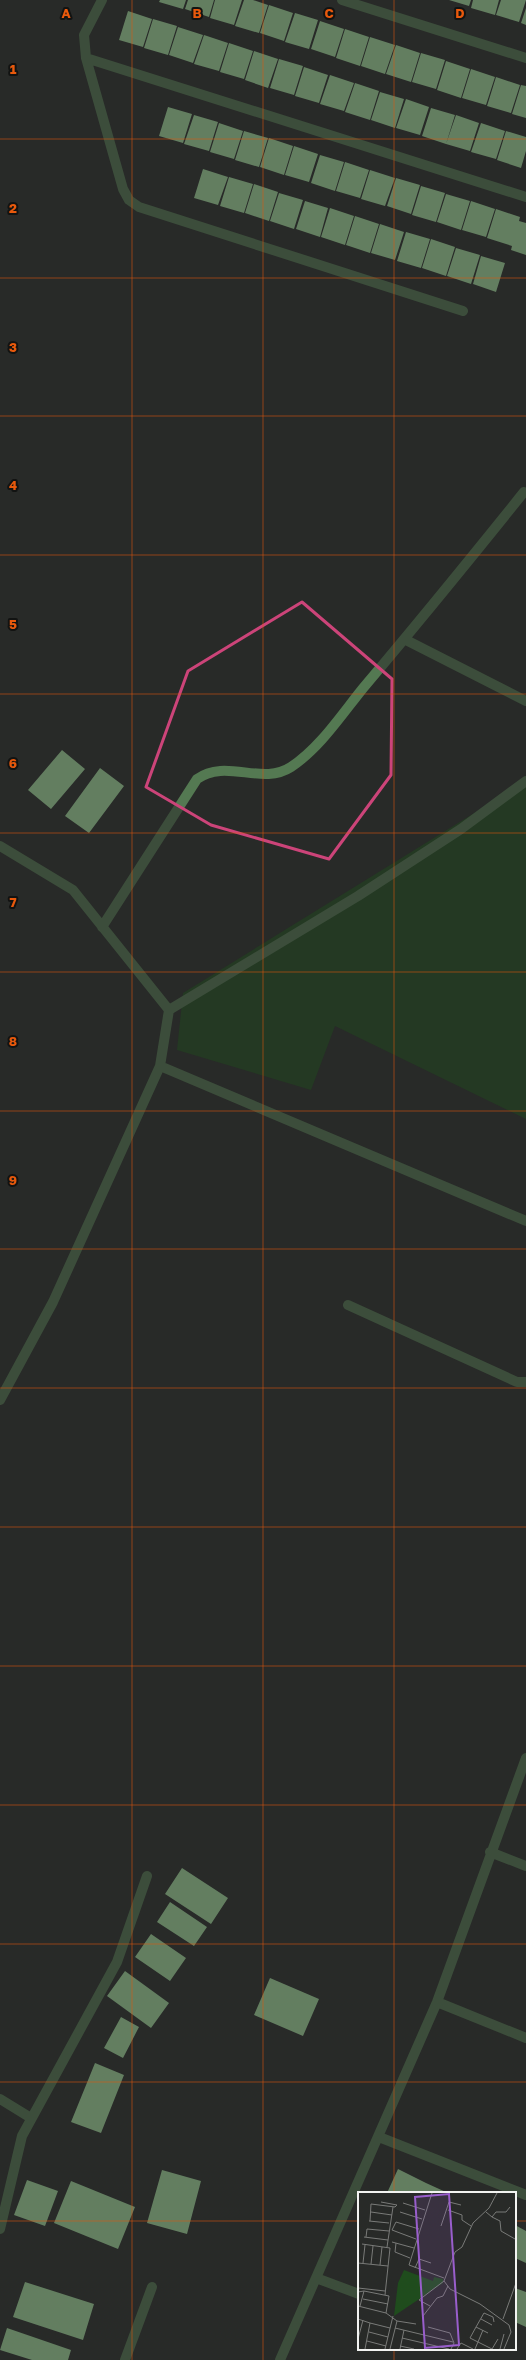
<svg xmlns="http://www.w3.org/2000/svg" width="526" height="2360" font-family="'Golos Text',sans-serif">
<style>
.green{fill:#1f4c1d}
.building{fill:#aae4a5}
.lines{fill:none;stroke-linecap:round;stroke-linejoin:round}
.minor{stroke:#547952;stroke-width:10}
.marked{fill:none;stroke:#cc4479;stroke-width:3;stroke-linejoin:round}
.grid{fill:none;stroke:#e8590c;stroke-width:1;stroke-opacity:0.55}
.inset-road{fill:none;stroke:#797a78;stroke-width:1}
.view{fill:#995ecc;fill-opacity:0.15;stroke:#995ecc;stroke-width:2}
.inset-edge{fill:none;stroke:#f2f3f1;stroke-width:2}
.grid-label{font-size:13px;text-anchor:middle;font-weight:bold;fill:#e8590c;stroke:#121312;stroke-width:4;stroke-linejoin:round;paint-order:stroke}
</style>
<rect width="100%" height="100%" fill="#282a28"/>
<path class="green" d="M526,781V1119L335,1026L311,1090L177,1050L183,993Z"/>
<path class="building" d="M160,0H186L183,9L159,2Z
M188,0H214L209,17L185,9Z
M215,0H242L234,25L210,18Z
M244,0H253L268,5L259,33L235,26Z
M449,0H471L469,6Z
M473,0H499L495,15L471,8Z
M501,0H526L519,22L496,15Z
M269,5L293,13L284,41L260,33Z
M526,8V25L521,23Z
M128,11L152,19L143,47L119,40Z
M295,13L318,20L309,49L285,42Z
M153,19L177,26L168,55L144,48Z
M320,21L344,29L335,57L311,49Z
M178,27L203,35L193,63L169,55Z
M345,29L369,37L360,66L336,58Z
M204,35L228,43L219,71L194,64Z
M370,37L395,45L385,74L361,66Z
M229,43L253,51L244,79L220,72Z
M396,45L420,53L411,82L386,74Z
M254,51L278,59L268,88L245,80Z
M421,53L445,60L436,89L412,82Z
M279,59L303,66L294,95L270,88Z
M446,61L470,69L461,98L437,90Z
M304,67L328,75L319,103L295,96Z
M471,69L495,77L486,105L462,98Z
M330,75L354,83L344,111L320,104Z
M496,77L520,85L511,113L487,106Z
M355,83L379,91L370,120L345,112Z
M521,85L526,86V118L512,114Z
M380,92L404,99L395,128L371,120Z
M406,99L429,107L420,135L396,128Z
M168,107L192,114L183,143L159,136Z
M431,108L455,115L446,144L422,136Z
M194,115L218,122L209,151L184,144Z
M456,115L479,123L470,151L446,144Z
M219,123L243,131L234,159L210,152Z
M481,123L505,131L496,159L471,152Z
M244,131L268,138L259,167L235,160Z
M506,131L526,137V151L521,168L497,160Z
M269,138L293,146L284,175L260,167Z
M294,146L318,154L309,182L285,175Z
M320,155L344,162L335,191L311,183Z
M345,162L369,170L360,198L336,191Z
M203,169L228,177L218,205L194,198Z
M370,170L395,178L385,206L361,199Z
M229,177L253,184L244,213L220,206Z
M396,178L420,185L411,214L387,206Z
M254,184L278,192L269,221L245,213Z
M421,186L445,193L436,222L412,215Z
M279,193L303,200L294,229L270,221Z
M446,194L470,201L461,230L437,222Z
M305,201L328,208L320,237L296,229Z
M471,201L495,209L486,237L462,230Z
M330,208L354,216L345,245L321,237Z
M496,209L520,217L519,221L526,223V255L511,250L512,246L487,238Z
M355,216L379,224L370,253L346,245Z
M380,224L404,232L395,260L371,253Z
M406,232L430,239L421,268L397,261Z
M431,239L455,247L446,276L422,268Z
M456,248L480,255L471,284L447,276Z
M481,256L505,263L496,292L473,284Z
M62,750L85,769L51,809L28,790Z
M100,768L124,786L89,833L65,816Z
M182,1868L228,1898L211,1924L165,1894Z
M170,1902L207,1927L194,1946L157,1922Z
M151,1934L186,1958L170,1981L135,1957Z
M125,1971L169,2003L151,2028L107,1996Z
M270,1978L319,1999L303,2036L254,2015Z
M121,2017L139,2027L123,2058L104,2048Z
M95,2063L124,2075L101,2133L71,2122Z
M398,2169L426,2183L448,2193H387Z
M162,2170L201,2181L187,2234L147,2223Z
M27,2180L58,2191L45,2226L14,2215Z
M71,2181L135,2207L118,2249L54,2223Z
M515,2225L526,2231V2263L515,2258Z
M25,2282L94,2304L83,2340L13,2317Z
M515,2288L526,2292V2327L515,2322Z
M7,2328L71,2350L68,2360H32L0,2350Z"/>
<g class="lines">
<path class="minor" d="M102,0L84,35L86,58L123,189L129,200L139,207L463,311
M342,0L526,58
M86,58L526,197
M404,639L526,701
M0,846L73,890L169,1010L160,1066L53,1302L0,1400
M102,927L197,779C226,758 262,786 291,767C320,748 342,714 364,687C418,623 471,558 524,492
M169,1010L358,896L461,829L526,781
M160,1066L526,1221
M348,1305L517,1382H526
M490,1852L526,1866
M437,2002L526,2038
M0,2099L31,2118
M379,2137L526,2195
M0,2229L22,2136L117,1962L147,1876
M316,2278L359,2294
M125,2360L152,2287
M280,2360L437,2002L526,1758"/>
</g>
<path d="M0 0H526V2360H0ZM302,602L392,679L391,775L329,859L211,825L146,787L188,671Z" fill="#282a28" fill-opacity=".55" fill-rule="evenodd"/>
<path class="marked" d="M302,602L392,679L391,775L329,859L211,825L146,787L188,671Z"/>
<path class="grid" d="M132,0V2360M263,0V2360M394,0V2193M0,139H526M0,278H526M0,416H526M0,555H526M0,694H526M0,833H526M0,972H526M0,1111H526M0,1249H526M0,1388H526M0,1527H526M0,1666H526M0,1805H526M0,1944H526M0,2082H526M0,2221H359M515,2221H526M394,2349V2360"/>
<g transform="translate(358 2192)">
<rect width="158" height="158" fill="#282a28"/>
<path d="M46,78L75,89L76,85L85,87V91L36,124L40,91Z" fill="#1f4c1d"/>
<path class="inset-road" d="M74,1L51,73L86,86M139,1L131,16L115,31L104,55L97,60L86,89L92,97L122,112L151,133L153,140L146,157M45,11L67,18M90,18L104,23V28L113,34M13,20L34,23M42,20L64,27M128,20L134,25L138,20H148L152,15M134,25L142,29L143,39L157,47M11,29L31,31M12,29L13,12L37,15L39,13L23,10M83,34L91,10L103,13M6,45L30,48M8,45L9,37L31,39M58,47L34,38L38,30L61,37M34,50L56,56M38,51L37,60L52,66M4,52L32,56L27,103M29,55L35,15M0,71L30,74M5,71L7,53M13,72L15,54M22,73L24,55M57,76L61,67L73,71M0,96L27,99M6,99L31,104L28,121M0,100L6,99L2,114M5,107L30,112M0,114L28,121L39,129L58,132M72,114L61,108L86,89M65,124L79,106L85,104L90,94M0,127L12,131L7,157M123,127L134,133M145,127L158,91M12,131L32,136M70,135L92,141L96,151L93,157M118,135L126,121L135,125L136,130M37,136L95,150M11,140L30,145M130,141L118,135L112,146L134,157L140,147M44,146L91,157M0,147L5,128M9,149L28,154M42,154L56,157M27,157L35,124M32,157L39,129M42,157L46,138M99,157L103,151L115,157M117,157L125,138M142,157L146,142"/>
<path class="view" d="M91,2L101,153L67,156L57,5Z"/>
<rect width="158" height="158" class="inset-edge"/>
</g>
<g class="grid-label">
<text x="66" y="18">A</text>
<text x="197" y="18">B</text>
<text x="329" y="18">C</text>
<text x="460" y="18">D</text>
<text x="13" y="74">1</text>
<text x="13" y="213">2</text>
<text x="13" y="352">3</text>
<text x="13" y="490">4</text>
<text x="13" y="629">5</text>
<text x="13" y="768">6</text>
<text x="13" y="907">7</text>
<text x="13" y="1046">8</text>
<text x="13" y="1185">9</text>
</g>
</svg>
